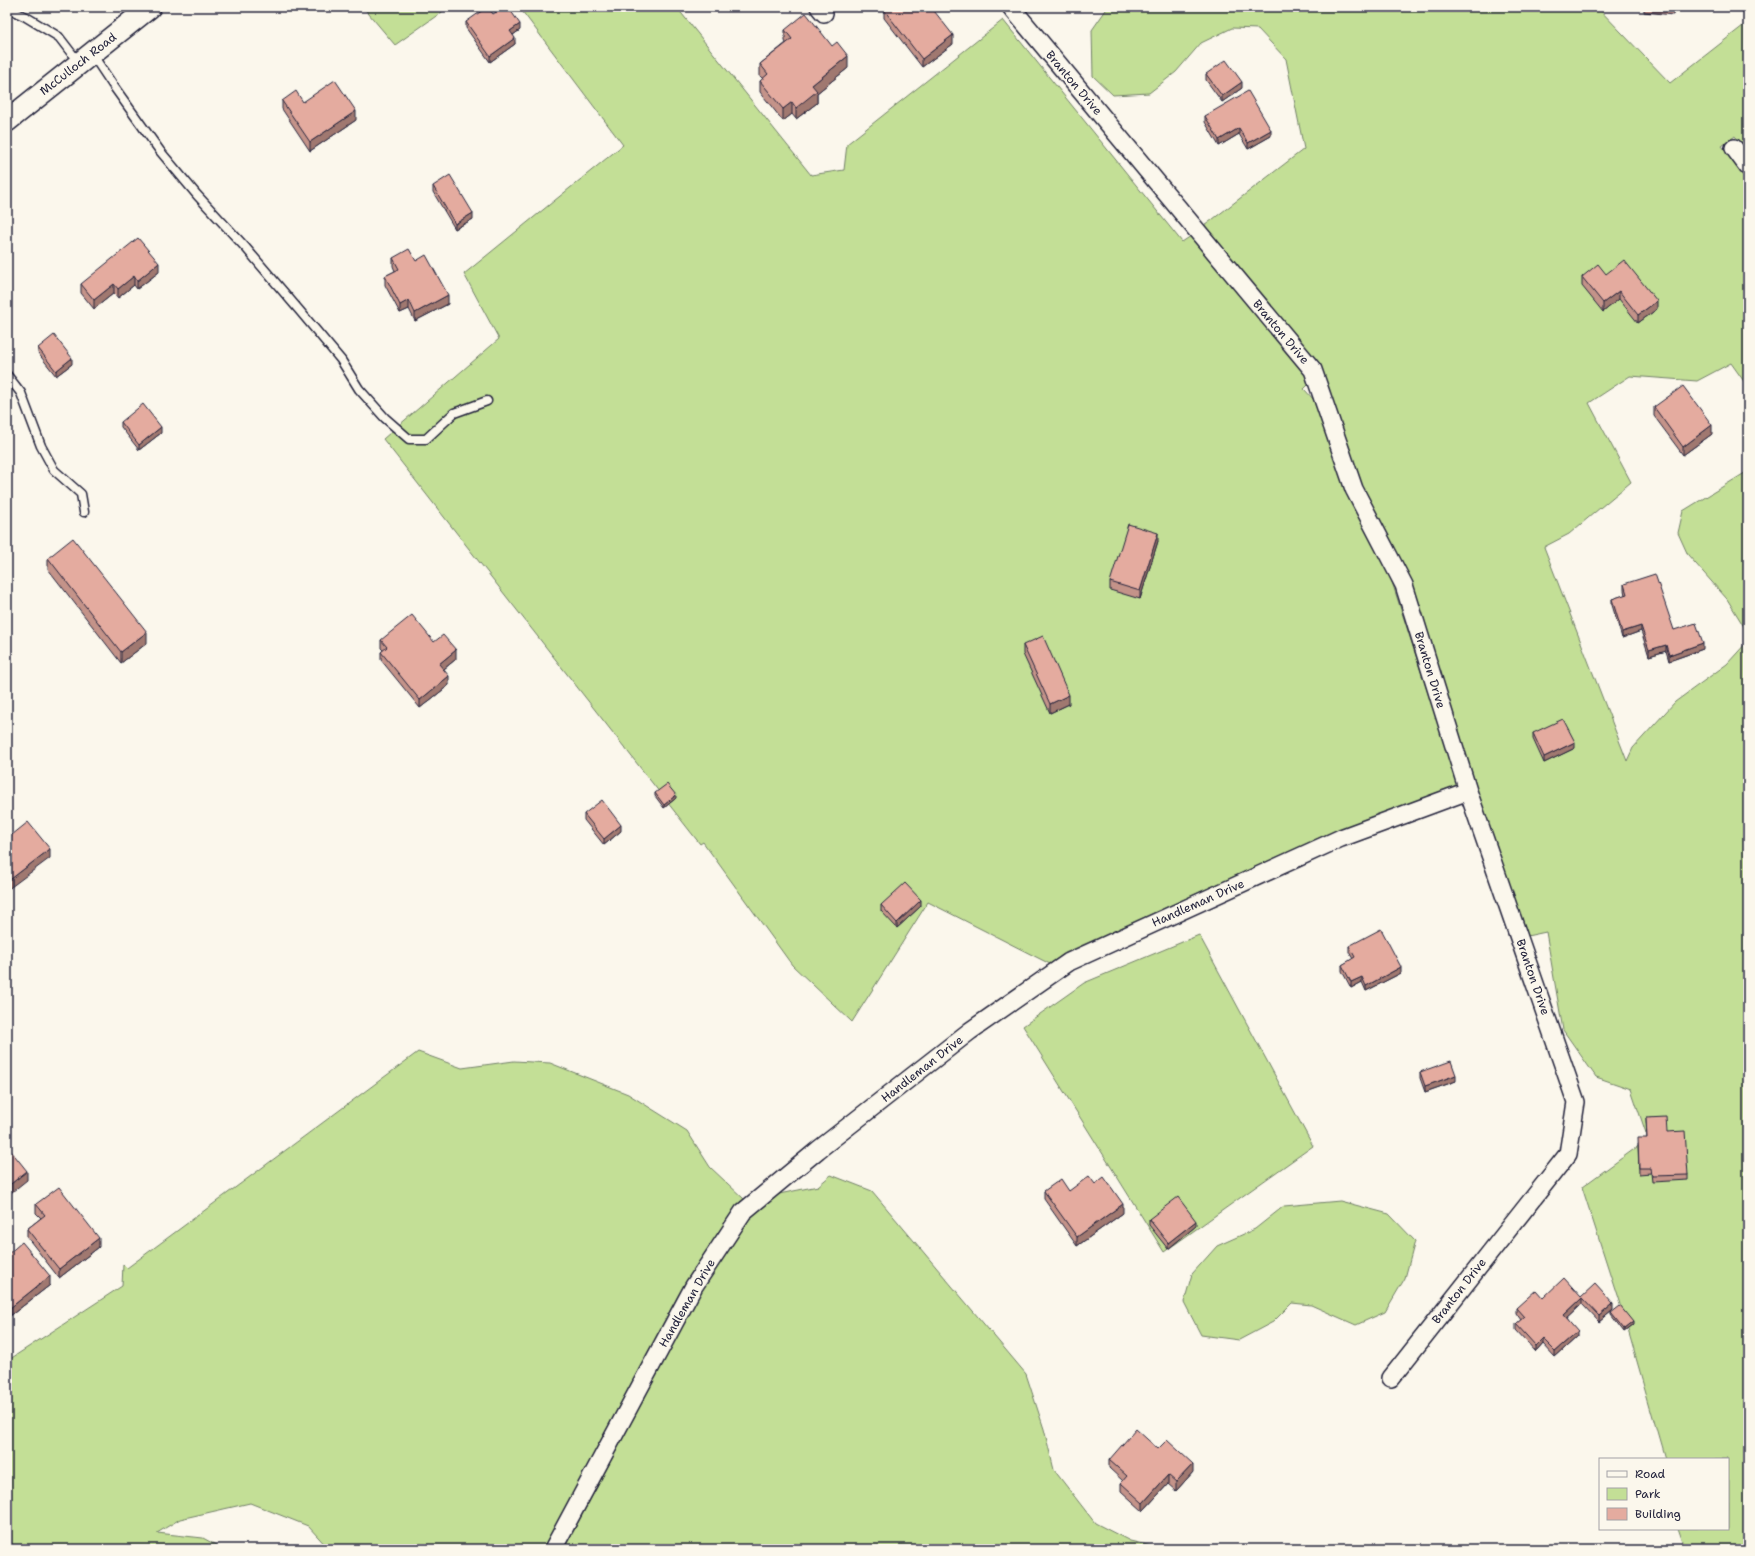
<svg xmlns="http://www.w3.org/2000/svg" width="1755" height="1556" font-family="'Shantell Sans',sans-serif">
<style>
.green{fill:#c3df96;stroke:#728068}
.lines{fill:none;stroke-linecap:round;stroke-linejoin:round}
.service-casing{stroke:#22223b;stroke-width:11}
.minor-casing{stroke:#22223b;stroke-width:20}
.tertiary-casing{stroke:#22223b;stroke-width:24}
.service{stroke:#fbf7ec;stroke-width:8}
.minor{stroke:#fbf7ec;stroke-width:17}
.tertiary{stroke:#fbf7ec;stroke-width:21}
.wall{fill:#c49389;stroke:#22223b}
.shaded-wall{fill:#a0786f;stroke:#22223b}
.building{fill:#e4ab9f;stroke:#22223b}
.labels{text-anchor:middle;stroke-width:4;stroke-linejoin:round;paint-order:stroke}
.street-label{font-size:12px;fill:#22223b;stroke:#fbf7ec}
</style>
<rect width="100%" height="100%" fill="#fbf7ec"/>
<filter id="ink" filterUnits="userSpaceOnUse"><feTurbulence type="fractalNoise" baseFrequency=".025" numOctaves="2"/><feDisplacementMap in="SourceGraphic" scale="8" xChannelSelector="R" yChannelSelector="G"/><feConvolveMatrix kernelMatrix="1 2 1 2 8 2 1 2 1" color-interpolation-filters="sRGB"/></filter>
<g filter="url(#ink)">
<path class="green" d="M363,7H449L395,45Z
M519,7H680L678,9L811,175L844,170L847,144L1003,20L1182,242L1191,236L1306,374L1309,384L1304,389L1315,401L1346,492L1391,579L1458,785L1337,830L1065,953L1050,964L928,902L852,1022L792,965L703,842L700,844L383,439L499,339L464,274L623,145Z
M1108,7H1597L1670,83L1748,22V153L1735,136L1722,146L1748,181V387L1731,363L1697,381L1630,376L1589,403L1631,482L1569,534L1544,547L1627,761L1633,748L1675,702L1727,664L1748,641V1549H1683L1676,1529H1728V1459H1665L1626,1323L1582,1187L1648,1139L1631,1089L1596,1077L1563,1030L1546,932L1527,936L1476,789L1412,583L1362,486L1321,368L1204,226L1304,149L1286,59L1258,29L1232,28L1201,43L1176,72L1149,93L1113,95L1093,76L1092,30Z
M1748,471V633L1727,599L1688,555L1678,533L1683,511Z
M1199,935L1313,1146L1164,1252L1023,1026L1084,983Z
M418,1052L462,1068L514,1061L550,1063L628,1094L687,1131L710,1167L744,1199L737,1205L686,1281L544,1547L539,1549H329L308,1526L250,1503L180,1519L157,1533L203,1538L223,1549H7V1361L122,1286L123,1264L127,1268Z
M831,1175L872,1191L1026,1374L1044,1429L1054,1470L1095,1523L1130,1541L1165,1549H564L701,1291L750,1218L779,1194L818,1186Z
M1340,1201L1389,1214L1415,1241L1405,1278L1385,1312L1356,1325L1311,1305L1292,1303L1273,1322L1239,1340L1201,1335L1184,1302L1192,1274L1217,1246L1255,1229L1284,1206Z"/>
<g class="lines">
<defs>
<path id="service" d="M7,8L26,17L59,37L79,63
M92,54L112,84L160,151L197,195L246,248L299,310L341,360L359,389L385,418L409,439H426L454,413L487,401
M7,375L21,393L41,446L54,470L81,494L84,512"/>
<path id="minor" d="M819,7L824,13
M1011,7L1313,370L1354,489L1404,585L1468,791L1576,1102L1568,1154L1391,1378
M1734,148L1748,167
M553,1549L694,1286L743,1212L818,1150L970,1031L1069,962L1341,838L1468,791"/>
<path id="tertiary" d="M7,121L150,7"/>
</defs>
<use href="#service" class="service-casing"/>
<use href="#minor" class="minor-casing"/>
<use href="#tertiary" class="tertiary-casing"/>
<use href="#service" class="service"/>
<use href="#minor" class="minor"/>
<use href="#tertiary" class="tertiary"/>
</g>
<path class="wall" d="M1644,7H1674L1673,15L1644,12Z
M884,10L953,44L922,67L884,18Z
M493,14L520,30L513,35L515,44L490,62L466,28V22Z
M785,30L848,68L817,93V103L796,119L792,114L783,121L760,92V81L763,79L760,76V64L786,43L785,41Z
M1206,74L1242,88L1222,102L1206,80Z
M282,101L303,102L356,120L310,151L282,109Z
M1205,116L1271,136L1248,149L1239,134L1219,146L1205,122Z
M433,186L473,219L455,229L433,192Z
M393,258L416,261L448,304L415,321L409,309L400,313L385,285V276L395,271L393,266Z
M159,272L137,289L134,285L118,298L114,293L94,309L81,293V284Z
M1606,274L1657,309L1638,323L1619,299L1603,312L1582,286V277Z
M38,348L72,364L56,376L38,353Z
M1654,407L1712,434L1683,455L1654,416Z
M121,422L161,433L139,450L121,427Z
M1158,541L1140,599L1110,590V582Z
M48,558L147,643L121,663L48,569Z
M1624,584L1674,630L1703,649L1669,661L1666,651L1649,656L1641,631L1622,638L1612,605V599L1625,595L1624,590Z
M381,640L434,642L456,659L444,669L449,685L420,708L381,660V652L383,650L381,648Z
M1023,645L1069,704L1050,713L1023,654Z
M1533,733L1575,748L1544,763L1533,739Z
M655,793L676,798L664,808L655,796Z
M584,814L621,831L604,845L584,820Z
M881,905L921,906L897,928L881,911Z
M1349,946L1401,973L1366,991L1362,982L1351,988L1342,971V965L1353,959L1349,952Z
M1420,1072L1456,1081L1425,1092L1420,1078Z
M1646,1118L1667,1132L1688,1175V1180L1652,1182L1651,1173L1639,1174L1638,1144L1647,1138Z
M1095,1184L1123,1213L1077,1246L1044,1199V1191H1069Z
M36,1204L99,1247L59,1278L27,1237V1229L41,1218L36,1213Z
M1149,1219L1196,1226L1168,1249L1149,1225Z
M7,1255L50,1285L10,1316L7,1312Z
M1581,1297L1613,1310L1599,1322L1582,1304L1567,1318L1578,1336L1555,1357L1543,1344L1536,1352L1516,1330V1324L1521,1320L1516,1313V1308L1543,1298Z
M1611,1313L1633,1325L1624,1332L1611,1315Z
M1158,1449L1193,1472L1176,1491L1168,1484L1143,1511L1121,1491V1483L1123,1481L1109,1468V1460Z"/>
<path class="shaded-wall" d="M520,24V30L510,37V31Z
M953,35V44L922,67V59Z
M515,38V44L490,62V56Z
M848,56V68L817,93V103L796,119V108L812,85Z
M1242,82V88L1222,102V96Z
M792,102V114L783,121V109Z
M356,111V120L310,151V142Z
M1239,128V134L1219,146V140Z
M1271,130V136L1248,149V143Z
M473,213V219L455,229V224Z
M159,263V272L137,289V281Z
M134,276V285L118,298V289Z
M114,284V293L94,309V300Z
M1619,291V299L1603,312V303Z
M448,295V304L415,321V313Z
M409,300V309L400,313V305Z
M1657,301V309L1638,323V315Z
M72,358V364L56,376V371Z
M1712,425V434L1683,455V447Z
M161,427V433L139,450V445Z
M1158,533V541L1140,599V591Z
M1641,626V631L1622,638V632Z
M147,632V643L121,663V652Z
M1703,643V649L1669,661V655Z
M1666,645V651L1649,656V650Z
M456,650V659L439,673V664Z
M449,676V685L420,708V700Z
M1069,695V704L1050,713V704Z
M1575,742V748L1544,763V757Z
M676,795V798L664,808V805Z
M621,825V831L604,845V839Z
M50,849V858L7,890V882Z
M921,900V906L897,928V923Z
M1401,967V973L1366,991V986Z
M1362,977V982L1351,988V982Z
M1456,1075V1081L1425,1092V1086Z
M27,1171V1180L7,1196V1187Z
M1123,1204V1213L1077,1246V1237Z
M1196,1221V1226L1168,1249V1243Z
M99,1238V1247L59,1278V1269Z
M50,1276V1285L10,1316V1308Z
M1582,1298V1304L1564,1321V1315Z
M1613,1304V1310L1599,1322V1316Z
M1633,1322V1325L1624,1332V1329Z
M1578,1331V1336L1555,1357V1351Z
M1543,1339V1344L1536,1352V1346Z
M1193,1464V1472L1176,1491V1482Z
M1168,1475V1484L1143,1511V1503Z"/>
<path class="building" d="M487,7H488L493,14L504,7H508L520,24L510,31L515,38L490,56L466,22Z
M888,7H931L953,35L922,59L884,10Z
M1647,7H1673V9Z
M806,13L832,46L837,42L848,56L812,85L817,91L796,108L792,102L783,109L760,81L768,74L760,64L792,39L785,30Z
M1226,60L1242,82L1222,96L1206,74Z
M335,80L356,111L310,142L282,101L296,91L303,102Z
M1248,91L1271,130L1248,143L1239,128L1219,140L1205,116Z
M450,175L473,213L455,224L433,186Z
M138,238L159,263L137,281L134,276L118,289L114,284L94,300L81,284Z
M409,249L416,261L426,255L448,295L415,313L409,300L400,305L385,276L399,269L393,258Z
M1624,260L1657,301L1638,315L1619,291L1603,303L1582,277L1598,264L1606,274Z
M54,335L72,358L56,371L38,348Z
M1683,386L1712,425L1683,447L1654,407Z
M143,404L161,427L139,445L121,422Z
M1128,524L1158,533L1140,591L1110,582Z
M73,538L147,632L121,652L48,558Z
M1655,574L1674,630L1696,623L1703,643L1669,655L1666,645L1649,650L1641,626L1622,632L1612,599L1627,594L1624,584Z
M412,615L434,642L443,635L456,650L439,664L449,676L420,700L381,652L387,647L381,640Z
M1043,636L1069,695L1050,704L1023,645Z
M1563,719L1575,742L1544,757L1533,733Z
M667,784L676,795L664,805L655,793Z
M602,800L621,825L604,839L584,814Z
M28,822L50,849L7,882V839Z
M905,883L921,900L897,923L881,905Z
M1381,929L1401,967L1366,986L1362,977L1351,982L1342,965L1355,957L1349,946Z
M1451,1061L1456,1075L1425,1086L1420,1072Z
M1666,1117L1667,1132L1685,1131L1688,1175L1652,1176L1651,1168H1639L1638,1138H1647L1646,1118Z
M7,1146L27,1171L7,1187Z
M1089,1176L1095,1184L1104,1177L1123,1204L1077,1237L1044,1191L1061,1179L1069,1191Z
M59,1187L99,1238L59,1269L27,1229L45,1215L36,1204Z
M1178,1197L1196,1221L1168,1243L1149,1219Z
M22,1242L50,1276L10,1308L7,1304V1255Z
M1564,1278L1581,1297L1595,1284L1613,1304L1599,1316L1582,1298L1564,1315L1578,1331L1555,1351L1543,1339L1536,1346L1516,1324L1524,1317L1516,1308L1536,1290L1543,1298Z
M1620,1306L1633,1322L1624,1329L1611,1313Z
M1136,1429L1158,1449L1167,1440L1193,1464L1176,1482L1168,1475L1143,1503L1121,1483L1127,1476L1109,1460Z"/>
</g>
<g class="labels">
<g class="street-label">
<text transform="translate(78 64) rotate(-38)" y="4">McCulloch Road</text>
<text transform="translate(1074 83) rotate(50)" y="4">Branton Drive</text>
<text transform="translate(1281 332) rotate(50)" y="4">Branton Drive</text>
<text transform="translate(1430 670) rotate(73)" y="4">Branton Drive</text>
<text transform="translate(1198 903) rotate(-24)" y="4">Handleman Drive</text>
<text transform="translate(1533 977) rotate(71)" y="4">Branton Drive</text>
<text transform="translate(922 1069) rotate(-38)" y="4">Handleman Drive</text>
<text transform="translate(1459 1291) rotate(-52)" y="4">Branton Drive</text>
<text transform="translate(687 1303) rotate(-60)" y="4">Handleman Drive</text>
</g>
</g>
<rect width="1755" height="1556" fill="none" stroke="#fbf7ec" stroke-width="24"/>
<rect x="12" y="12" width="1731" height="1532" fill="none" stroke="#22223b" stroke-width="1.5" filter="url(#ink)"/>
<rect x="1599" y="1458" width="130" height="72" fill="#fbf7ec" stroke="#a4a2a5"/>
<rect x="1607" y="1471" width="20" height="6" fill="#fbf7ec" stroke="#a4a2a5"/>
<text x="1635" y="1478" font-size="12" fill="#22223b">Road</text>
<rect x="1607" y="1488" width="20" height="12" fill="#c3df96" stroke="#a4a2a5"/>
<text x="1635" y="1498" font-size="12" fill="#22223b">Park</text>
<rect x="1607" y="1508" width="20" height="12" fill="#e4ab9f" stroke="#a4a2a5"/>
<text x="1635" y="1518" font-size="12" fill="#22223b">Building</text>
</svg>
